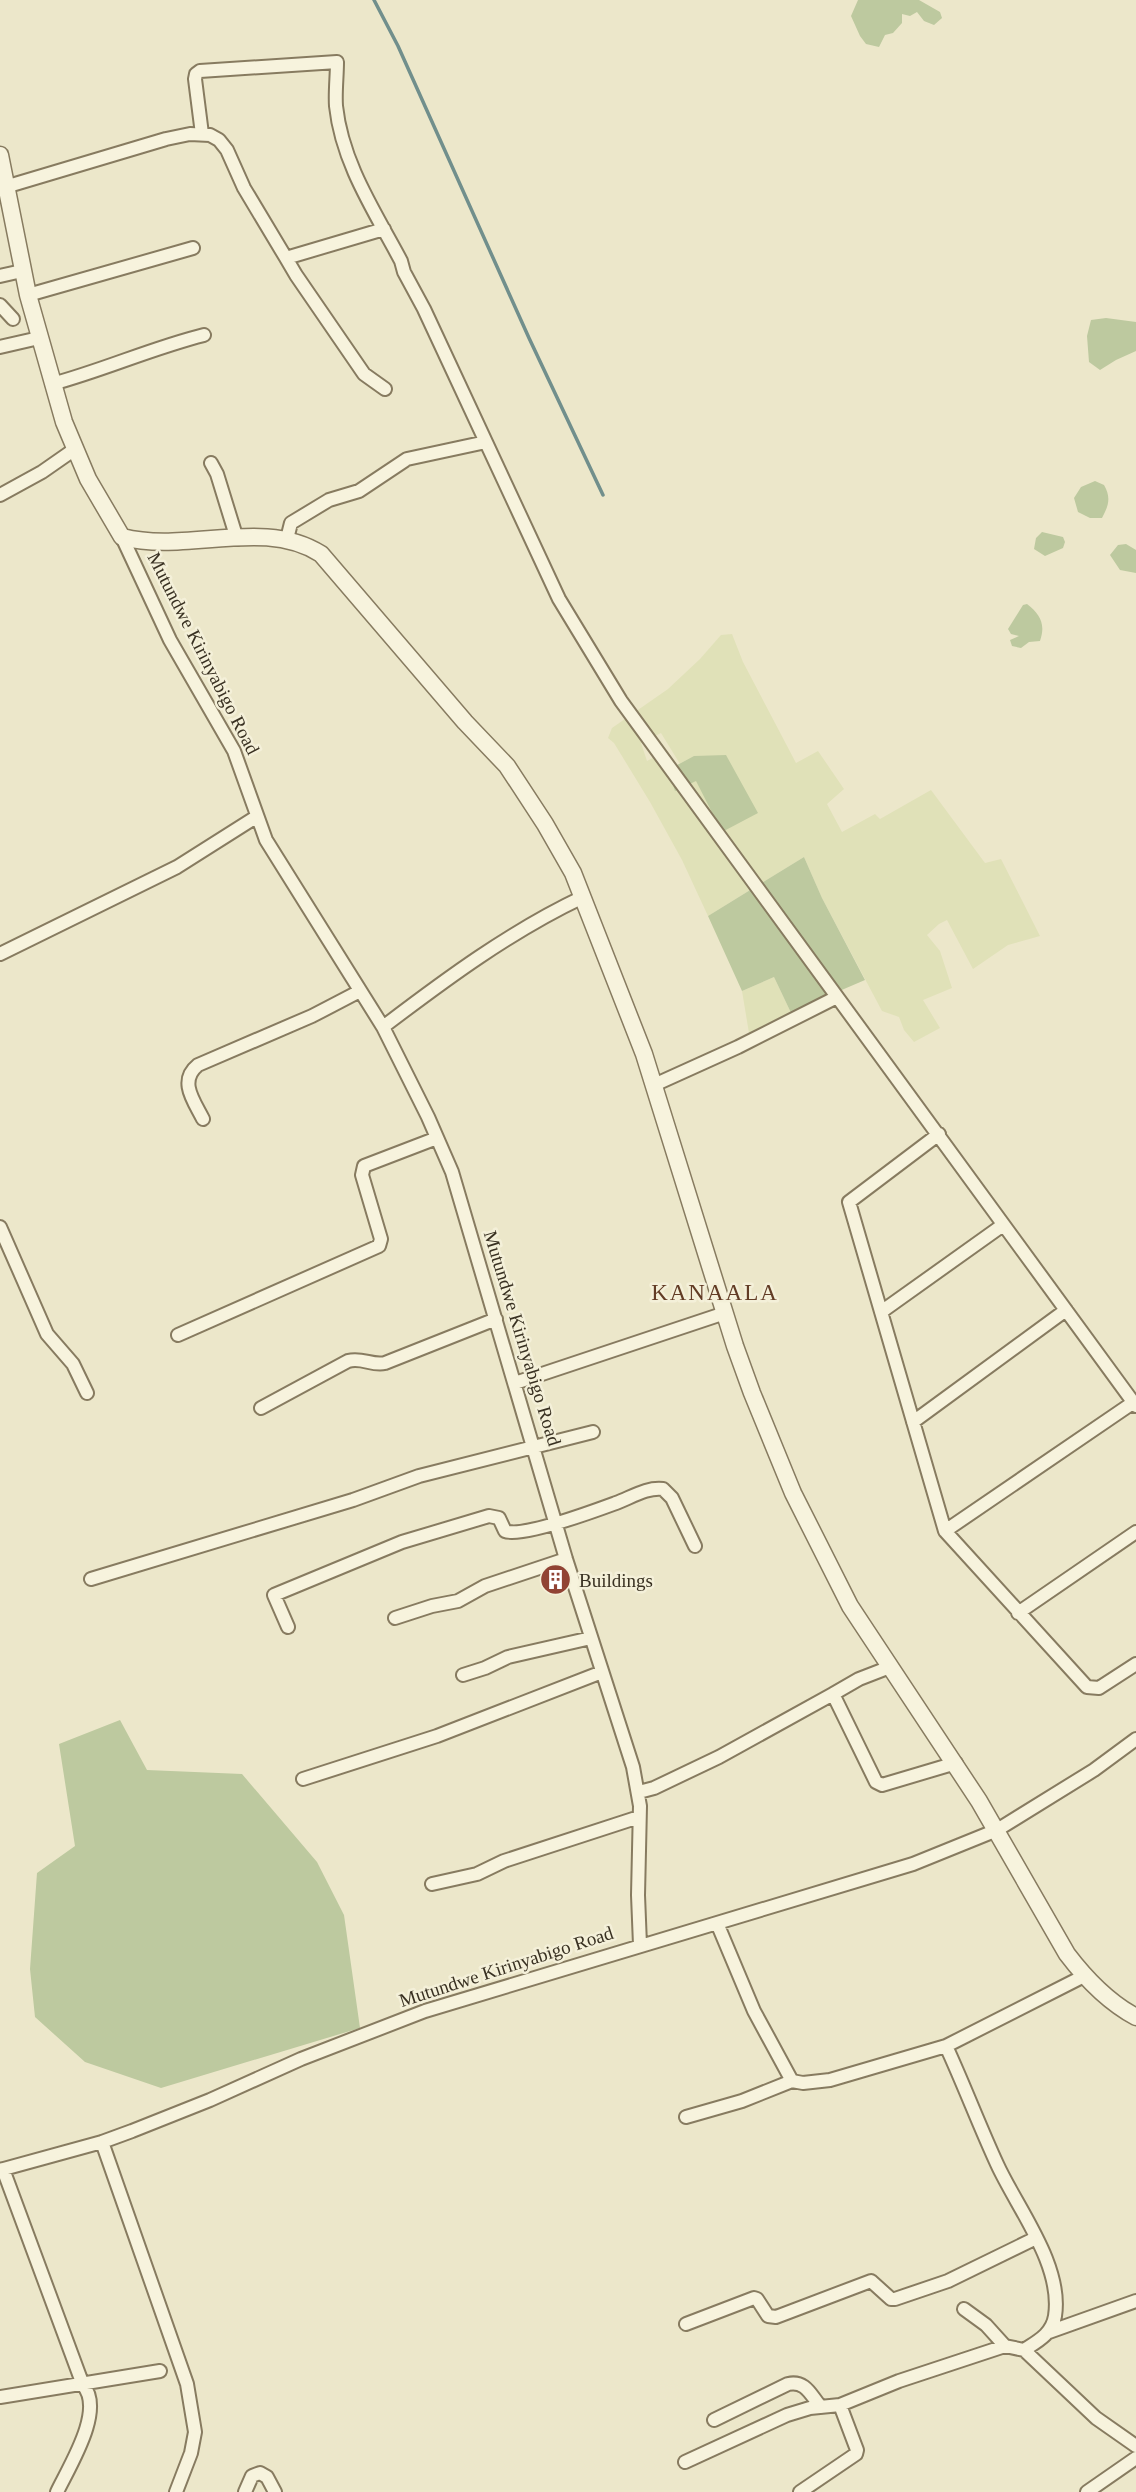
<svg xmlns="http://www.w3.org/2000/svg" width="1136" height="2492" font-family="'Times New Roman',serif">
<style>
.farmland{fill:#e0e1b8;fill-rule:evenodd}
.green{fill:#bdc99f}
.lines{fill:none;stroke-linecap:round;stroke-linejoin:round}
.stream{stroke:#718f8c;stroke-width:3.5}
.minor-casing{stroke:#877b60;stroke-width:16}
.tertiary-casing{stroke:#877b60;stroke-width:19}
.minor{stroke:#f7f3dd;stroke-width:12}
.tertiary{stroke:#f7f3dd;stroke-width:16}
.labels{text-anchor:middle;stroke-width:5;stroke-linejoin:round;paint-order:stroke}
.street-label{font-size:19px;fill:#393122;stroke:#f4f0d9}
.poi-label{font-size:19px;fill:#393122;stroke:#f4f0d9;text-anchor:start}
.quarter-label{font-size:23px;letter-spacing:2px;fill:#623c25;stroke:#f4f0d9}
</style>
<rect width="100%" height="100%" fill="#ece7ca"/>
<path class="farmland" d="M732,634L743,662L796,763L818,751L844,789L827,804L842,832L875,814L880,819L931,790L985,863L1001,859L1040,936L1008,945L973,969L947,920L939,924L927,935L940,951L952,988L923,1000L940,1028L914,1042L904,1030L899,1017L882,1011L822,898L804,857L708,916L682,860L650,802L614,743L608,738L612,728L668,689L700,659L721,635ZM661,733L680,764L694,756L668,770L658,755L647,761L641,743Z
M774,977L793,1017L753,1037L749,1033L742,991Z"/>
<path class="green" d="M858,0H919L940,12L942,18L934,25L924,21L917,12L910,16L902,14V23L893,33L885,35L879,47L866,44L860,36L851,16Z
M1106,318L1136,322V351L1116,360L1100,370L1089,362L1087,336L1091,320Z
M1095,481L1104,485C1111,497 1109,505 1102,518H1090L1078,512L1074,498L1081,487Z
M1042,532L1063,537L1065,542L1063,548L1045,556L1034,549L1036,538Z
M1126,544L1136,550V573L1120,570L1110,555L1118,545Z
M1027,604C1040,614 1046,624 1040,641L1029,642L1021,648L1012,646L1010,640L1019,636L1011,634L1008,629L1023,605Z
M726,755L758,813L722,832L696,781L675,791L668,770L694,756Z
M804,857L822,898L865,980L837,992L793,1017L774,977L742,991L708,916Z
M120,1720L147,1770L242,1774L317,1862L344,1915L360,2028L161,2088L85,2062L35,2017L30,1969L37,1873L75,1846L59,1744Z"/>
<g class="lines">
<path class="stream" d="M374,0L398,46L529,338L603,495"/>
<defs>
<path id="minor" d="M202,134L195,79L196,74L200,71L337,62C337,76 335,92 336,106C342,163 375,212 401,261L404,272L424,309L559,599L621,701L1136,1406
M5,187L166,139L190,134L210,135L219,140L227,150L244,188L286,258L384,229
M286,258L296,275L364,374L385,389
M0,276L22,271
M28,295L193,248
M0,305L13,319
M0,347L39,338
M52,384C104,370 152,348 204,335
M211,463L217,474L237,539
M0,495L42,472L75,449
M122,537L170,640L234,751L266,840L383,1027L428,1117L452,1172L566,1559L633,1767L640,1806L638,1895L640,1945
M287,539L291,523L329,500L359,491L407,459L486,442
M0,954L177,867L256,817
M383,1027C446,979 511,931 583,897
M654,1085L738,1047L837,997
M203,1119C194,1101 178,1081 198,1065L312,1016L360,991
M939,1134L849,1202L945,1531
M0,1227L47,1334L73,1364L87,1393
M881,1312L1003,1225
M178,1335L379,1246L381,1239L362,1175L364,1166L437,1138
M515,1383L725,1313
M1134,1402L945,1531L1087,1687L1099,1688L1136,1664
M261,1408L348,1361C362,1357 372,1366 385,1363L496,1319
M913,1422L1066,1310
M91,1579L353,1500L419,1476L593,1432
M1018,1613L1136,1532
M395,1618L432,1606L458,1601L485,1586L566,1559
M288,1627L274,1595L402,1542L489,1516L499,1518L505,1531C522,1538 597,1510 616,1503C632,1497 647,1487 663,1489L672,1498L695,1546
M890,1667L859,1679L833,1694L876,1782L882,1785L956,1763
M463,1675L485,1668L508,1657L591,1638
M303,1779L437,1736L602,1672
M639,1792L654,1788L719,1757L833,1694
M432,1884L477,1874L504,1861L639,1817
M717,1923L754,2011L792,2081L803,2083L830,2080L946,2046L1084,1976
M946,2046C964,2085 979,2125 997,2164C1017,2208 1063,2265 1055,2316C1052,2334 1038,2341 1024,2350L1005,2346L986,2325L964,2309
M686,2117L742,2101L792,2081
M102,2142L187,2384L195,2432L191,2453L176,2492
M3,2169L83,2385C105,2410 70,2465 57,2492
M0,2170L102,2142L132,2131L210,2100L301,2059L425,2011L913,1864L997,1830L1094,1770L1136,1739
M686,2324L754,2298L757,2299L768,2316L776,2317L871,2281L891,2299H895L948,2281L1036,2238
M1049,2332L1136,2301
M1024,2350L1096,2418L1136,2446
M0,2397L160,2371
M714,2420L788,2384C806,2380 811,2396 821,2407
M685,2462L787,2415L810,2408L840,2405L899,2381L1005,2346
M245,2492L252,2476L260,2473L267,2477L275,2492
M800,2492L856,2454L857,2450L840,2405
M1087,2492L1136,2458"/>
<path id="tertiary" d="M0,155L28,295L64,422L88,479L122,537C187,554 263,517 321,554L465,722L507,766L545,824L573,873L644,1054L735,1346L752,1393L793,1493L850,1606L979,1801L1067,1954C1086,1979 1108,2002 1136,2017"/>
</defs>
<use href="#minor" class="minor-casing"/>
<use href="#tertiary" class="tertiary-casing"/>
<use href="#minor" class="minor"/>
<use href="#tertiary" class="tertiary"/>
</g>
<defs>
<symbol id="building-disc" viewBox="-11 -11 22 22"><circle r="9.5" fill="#914334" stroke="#f4f0d9"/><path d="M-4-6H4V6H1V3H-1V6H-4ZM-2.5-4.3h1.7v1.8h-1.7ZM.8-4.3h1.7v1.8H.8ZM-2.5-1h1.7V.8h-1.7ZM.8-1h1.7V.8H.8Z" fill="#fff"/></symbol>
</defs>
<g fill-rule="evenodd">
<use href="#building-disc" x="538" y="1562" width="35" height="35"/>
</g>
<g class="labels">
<g class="street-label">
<text transform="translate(204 653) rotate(63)" y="7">Mutundwe Kirinyabigo Road</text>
<text transform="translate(523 1338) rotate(73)" y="7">Mutundwe Kirinyabigo Road</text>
<text transform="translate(506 1966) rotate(-18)" y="7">Mutundwe Kirinyabigo Road</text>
</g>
<g class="poi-label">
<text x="579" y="1587">Buildings</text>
</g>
<g class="quarter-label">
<text x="715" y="1300">KANAALA</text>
</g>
</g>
</svg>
